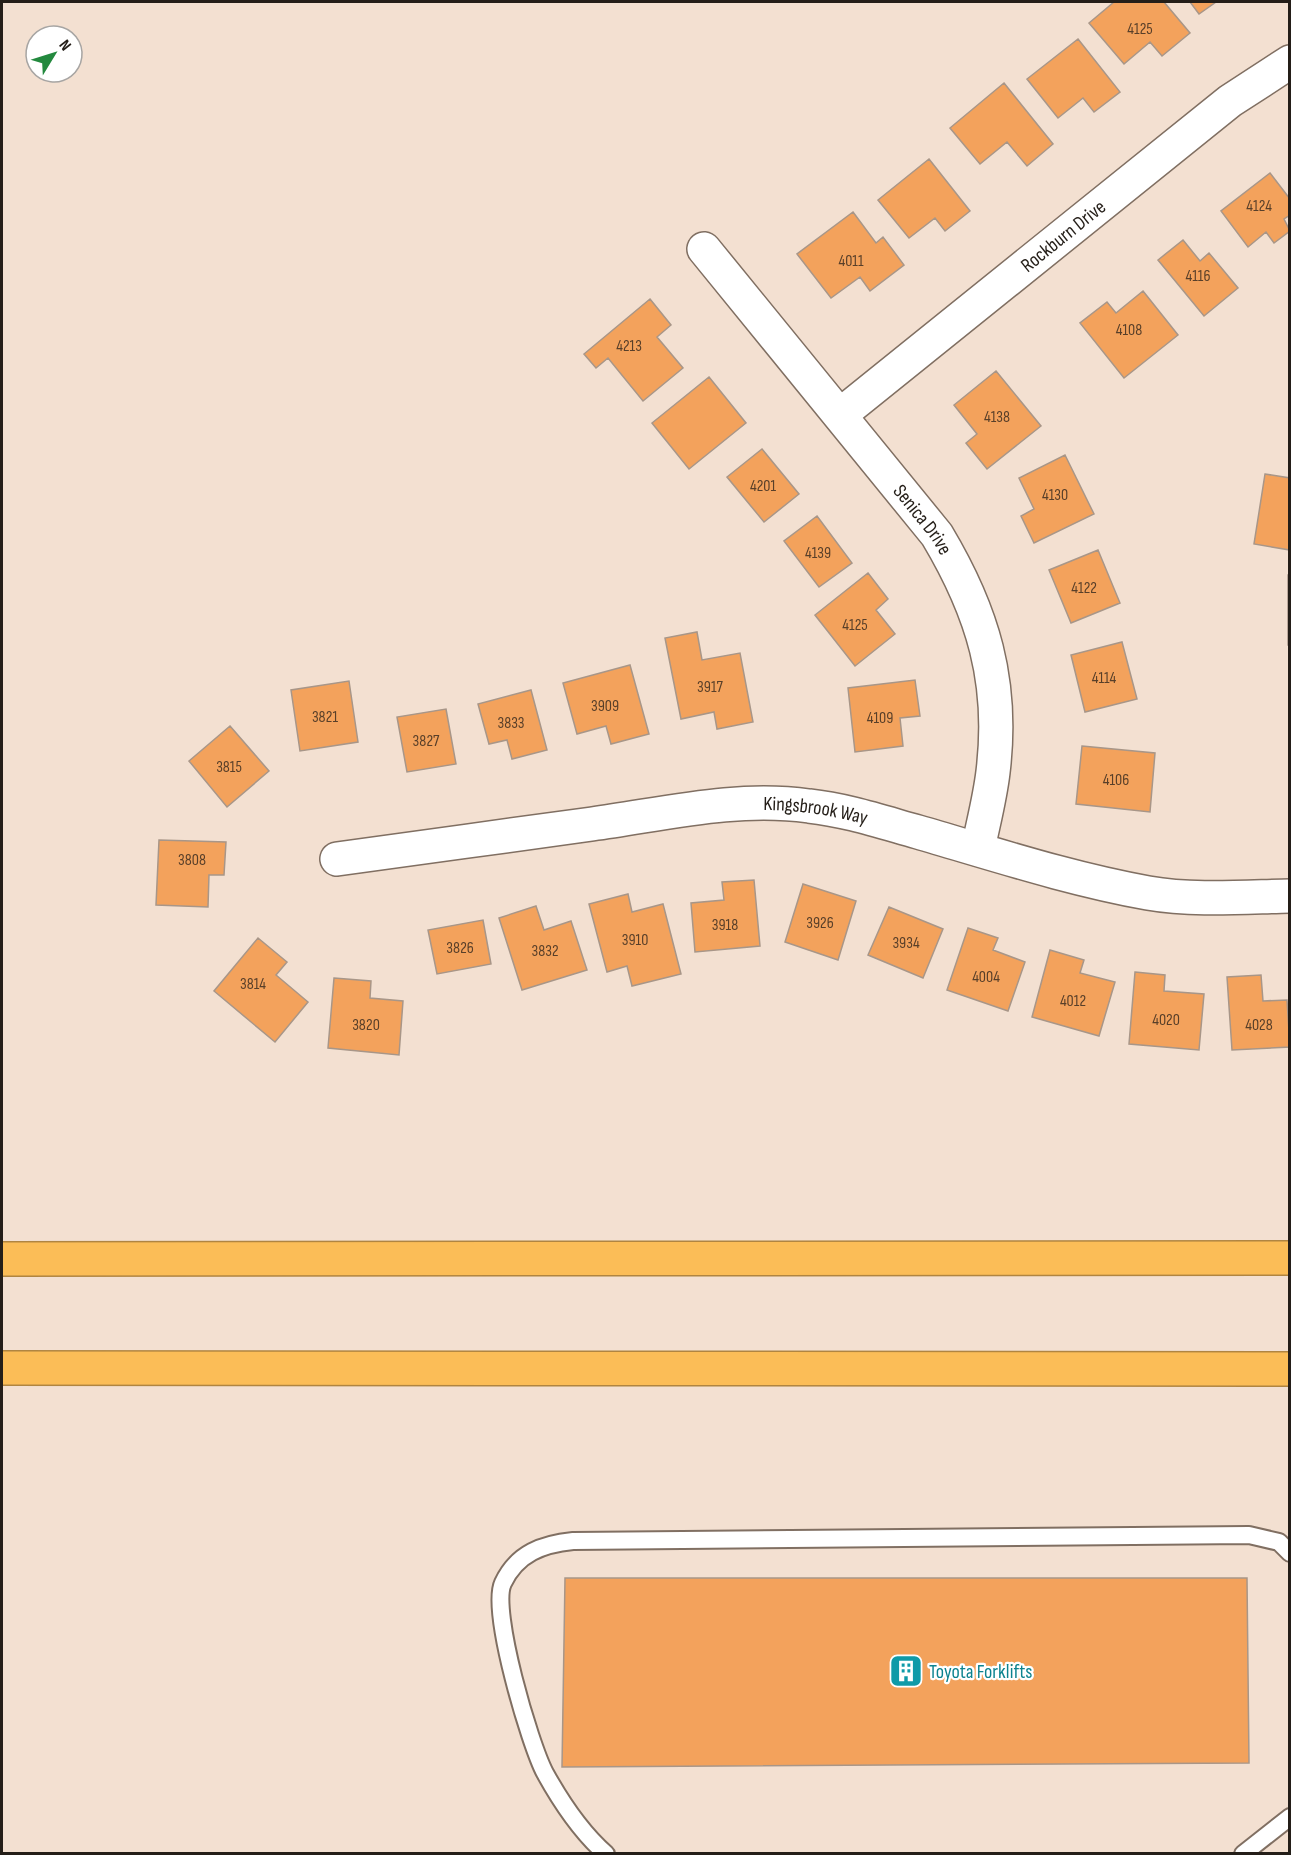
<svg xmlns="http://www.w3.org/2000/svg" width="1291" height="1855" font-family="'Sofia Sans Condensed',sans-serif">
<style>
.building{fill:#f3a25c;stroke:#a89688;stroke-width:1.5}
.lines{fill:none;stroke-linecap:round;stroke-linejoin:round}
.lane-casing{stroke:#806f62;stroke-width:20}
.street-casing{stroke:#806f62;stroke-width:36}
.highway-casing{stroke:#b08541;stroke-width:36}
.lane{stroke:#fff;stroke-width:16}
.street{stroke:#fff;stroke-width:33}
.highway{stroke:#fbbd57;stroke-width:33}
.labels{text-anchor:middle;stroke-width:4.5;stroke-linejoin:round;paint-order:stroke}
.number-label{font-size:16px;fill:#583f29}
.street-label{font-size:20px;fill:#241e18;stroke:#fff}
.culture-label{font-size:20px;fill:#0d838f;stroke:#fff;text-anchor:start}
</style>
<rect width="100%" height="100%" fill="#f3e0d1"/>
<path class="building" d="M1114,2H1164L1190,33L1162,56L1150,42L1124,64L1089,23Z
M1190,2H1216L1199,14Z
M1078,39L1120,92L1094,112L1083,98L1058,118L1027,79Z
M1004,83L1053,144L1027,166L1007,142L980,164L950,128Z
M929,159L970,211L945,231L935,218L909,238L878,200Z
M1270,173L1290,199V215L1284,219L1290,231L1274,243L1266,232L1248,247L1221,211Z
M853,212L876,243L883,237L904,265L870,291L860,277L831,298L797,254Z
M1183,240L1200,261L1209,253L1238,288L1204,316L1158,260Z
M1143,291L1178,335L1124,378L1080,323L1107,302L1116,313Z
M650,299L671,325L657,337L683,368L643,401L608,358L596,368L584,354Z
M996,371L1041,426L987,469L966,443L977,434L954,405Z
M709,377L746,423L689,469L652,423Z
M762,449L799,494L764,522L727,477Z
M1065,455L1094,514L1034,543L1021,516L1034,509L1019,478Z
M1265,474L1290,478V550L1254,544Z
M817,516L852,563L819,587L784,541Z
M1098,550L1120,603L1071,623L1049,570Z
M868,573L888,599L876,610L895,634L855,666L815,615Z
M1288,575H1290V645H1288Z
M697,632L702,660L740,653L753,722L717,729L714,712L681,719L665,638Z
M1122,642L1137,699L1085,712L1071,655Z
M630,665L649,734L611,744L606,726L577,734L563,683Z
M915,680L920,716L900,718L903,746L855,752L848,688Z
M349,681L358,742L300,751L291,690Z
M531,690L547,750L512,759L507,740L489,744L478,704Z
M446,709L456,764L407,772L397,717Z
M230,726L269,771L227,807L189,761Z
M1082,746L1155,753L1150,812L1076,804Z
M159,840L226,842L224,875H209L208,907L156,905Z
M754,880L760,946L695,952L691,903L724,900L722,882Z
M803,884L856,901L838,960L785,942Z
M628,894L632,912L663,904L681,974L632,986L627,966L607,972L589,904Z
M536,906L544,930L571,921L587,970L522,990L499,918Z
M889,907L943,929L923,978L868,955Z
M483,920L491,964L437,974L428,930Z
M968,928L998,938L993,950L1025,962L1008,1011L947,990Z
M258,938L287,962L276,975L308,1002L275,1042L214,991Z
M1050,950L1084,960L1080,973L1115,982L1099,1036L1032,1017Z
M1135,972L1165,975L1164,991L1204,994L1199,1050L1129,1044Z
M1261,975L1263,1001L1287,1000L1290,1047L1232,1050L1227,977Z
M334,978L371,981L370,998L403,1001L399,1055L328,1048Z
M565,1578H1247L1249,1763L562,1767Z"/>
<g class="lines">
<defs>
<path id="lane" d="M606,1854C582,1833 561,1802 545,1773C530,1745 490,1610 503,1583C517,1553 543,1544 573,1541L1249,1535L1279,1542L1290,1553
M1243,1854L1290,1817"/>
<g id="street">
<path id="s1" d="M704,249L937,535C983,612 1004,682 993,772C990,798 983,824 978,849"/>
<path id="s2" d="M840,415L1230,101L1290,62"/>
<path id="s3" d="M337,859C422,847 507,836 592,824C665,814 735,796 809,806C846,810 882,822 918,832C994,854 1070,879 1148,893C1194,901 1243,897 1290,896"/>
</g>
<path id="highway" d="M2,1259L1290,1258
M2,1368L1290,1369"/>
</defs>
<use href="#lane" class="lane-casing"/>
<use href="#street" class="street-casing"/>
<use href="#highway" class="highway-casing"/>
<use href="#lane" class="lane"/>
<use href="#street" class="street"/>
<use href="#highway" class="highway"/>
</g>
<defs>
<symbol id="building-square" viewBox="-11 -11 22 22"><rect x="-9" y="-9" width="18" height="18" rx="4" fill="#0f9aa8" stroke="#fff"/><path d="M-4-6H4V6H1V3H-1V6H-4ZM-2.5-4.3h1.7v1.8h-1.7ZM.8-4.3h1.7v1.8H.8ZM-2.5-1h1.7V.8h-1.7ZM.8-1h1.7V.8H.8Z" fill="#fff"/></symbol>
</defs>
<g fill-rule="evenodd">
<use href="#building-square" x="887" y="1652" width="38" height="38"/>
</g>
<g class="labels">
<g class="number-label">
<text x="1140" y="34">4125</text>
<text x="1259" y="211">4124</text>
<text x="851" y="266">4011</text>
<text x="1198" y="281">4116</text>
<text x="1129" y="335">4108</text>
<text x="629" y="351">4213</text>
<text x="997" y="422">4138</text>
<text x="763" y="491">4201</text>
<text x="1055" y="500">4130</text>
<text x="818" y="558">4139</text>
<text x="1084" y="593">4122</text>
<text x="855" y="630">4125</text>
<text x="1104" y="683">4114</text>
<text x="710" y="692">3917</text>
<text x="605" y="711">3909</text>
<text x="325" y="722">3821</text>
<text x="880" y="723">4109</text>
<text x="511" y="728">3833</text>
<text x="426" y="746">3827</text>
<text x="229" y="772">3815</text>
<text x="1116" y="785">4106</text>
<text x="192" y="865">3808</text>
<text x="820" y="928">3926</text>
<text x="725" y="930">3918</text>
<text x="635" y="945">3910</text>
<text x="906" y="948">3934</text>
<text x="460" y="953">3826</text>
<text x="545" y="956">3832</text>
<text x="986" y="982">4004</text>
<text x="253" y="989">3814</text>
<text x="1073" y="1006">4012</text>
<text x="1166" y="1025">4020</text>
<text x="366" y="1030">3820</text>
<text x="1259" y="1030">4028</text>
</g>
<g class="street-label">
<text dy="7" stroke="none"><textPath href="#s2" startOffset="286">Rockburn Drive</textPath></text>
<text dy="7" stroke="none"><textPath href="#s1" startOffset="348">Senica Drive</textPath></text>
<text dy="7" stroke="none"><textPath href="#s3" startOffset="483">Kingsbrook Way</textPath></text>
</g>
<g class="culture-label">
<text x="929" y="1678">Toyota Forklifts</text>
</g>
</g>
<rect width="1291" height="1855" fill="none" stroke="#241e18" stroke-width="6"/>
<g transform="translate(54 54) rotate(52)"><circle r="28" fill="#ffffff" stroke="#a7a5a3" stroke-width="1.5"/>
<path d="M0-4.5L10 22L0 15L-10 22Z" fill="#23893e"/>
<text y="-9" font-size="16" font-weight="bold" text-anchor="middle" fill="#241e18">N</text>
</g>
</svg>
